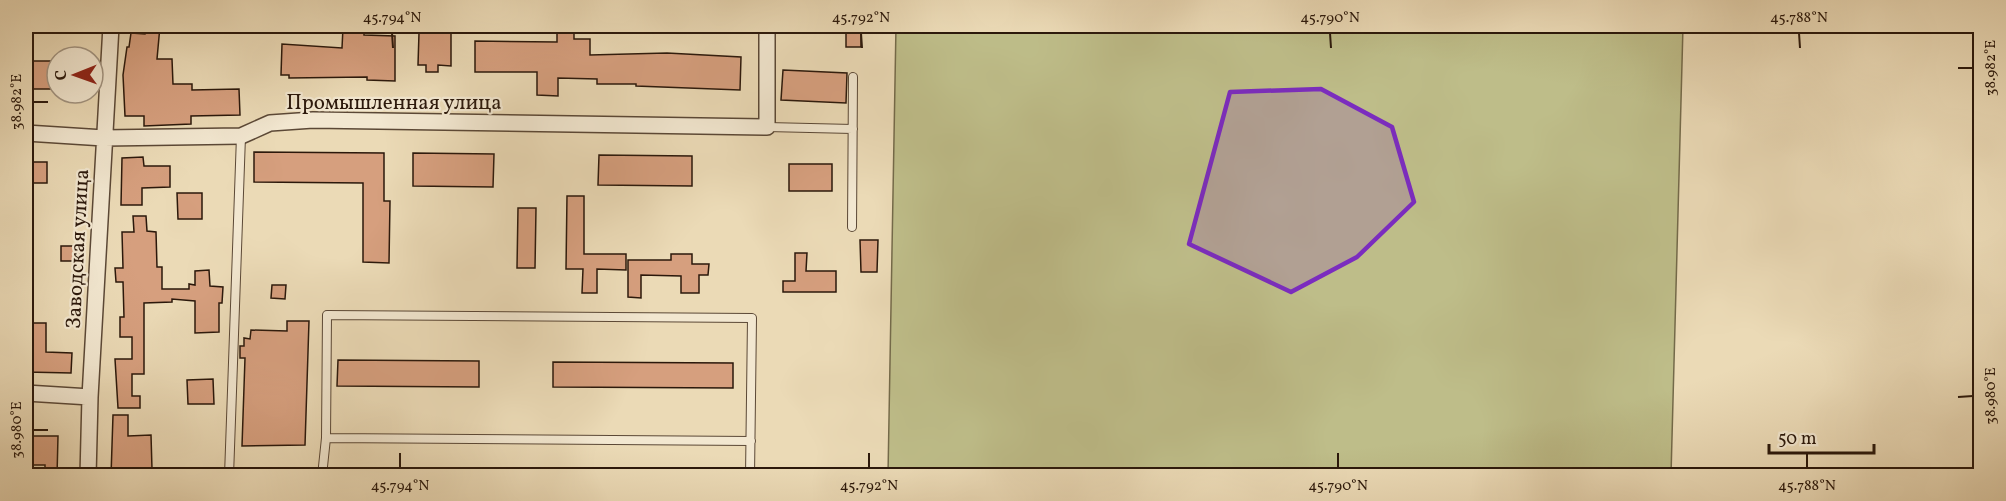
<svg xmlns="http://www.w3.org/2000/svg" width="2006" height="501" font-family="Vollkorn,serif">
<style>
.green{fill:#bebd89;stroke:#746a4a;stroke-width:1.5}
.building{fill:#d69f7e;stroke:#2b180b;stroke-width:1.5}
.lines{fill:none;stroke-linecap:round;stroke-linejoin:round}
.service-casing{stroke:#5b4836;stroke-width:10}
.minor-casing{stroke:#5b4836;stroke-width:18}
.service{stroke:#f2e7d0;stroke-width:8}
.minor{stroke:#f2e7d0;stroke-width:15}
.marked{fill:#7b2cbf;fill-opacity:0.2;stroke:#7b2cbf;stroke-width:4.5;stroke-linejoin:round}
.ticks{fill:none;stroke:#2b180b;stroke-width:2}
.labels{text-anchor:middle;stroke-width:4.5;stroke-linejoin:round;paint-order:stroke}
.street-label{font-size:21px;fill:#2b180b;stroke:#f2e7d0}
.neatline{fill:none;stroke:#2b180b;stroke-width:2}
.ticks-label{font-size:15px;text-anchor:middle;fill:#2b180b}
</style>
<rect width="100%" height="100%" fill="#ebdab6"/>
<filter id="stains"><feTurbulence type="fractalNoise" baseFrequency=".00333" numOctaves="4"/><feColorMatrix values="0 0 0 0 .2 0 0 0 0 .09 0 0 0 0 .02 0 0 0 .5 -.17"/></filter>
<radialGradient id="worn" r=".72"><stop offset=".6" stop-color="#630" stop-opacity="0"/><stop offset="1" stop-color="#630" stop-opacity=".3"/></radialGradient>
<path class="green" d="M896,26H1683L1671,475H888Z"/>
<path class="building" d="M146,26H160L157,59H172L173,84H192V90L239,89L240,115L191,116V124L144,126V116H125L123,75L127,47H129L131,33L145,34Z
M348,26H364V35L395,36V81L367,80V77L289,78V75H281L282,44L342,48L343,28H348Z
M557,26H574V39H590V55L667,53L741,57L740,90L636,86V84H597V79L558,78V96L537,95V72H475V41L557,42Z
M419,33H451V66L438,65V72H426V65H418Z
M846,33H861V47H846Z
M26,61H52L51,89H26Z
M783,70L847,73L846,103L781,100Z
M254,152L384,153V201H390L389,263L363,262V183L254,182Z
M413,153L494,154L493,187L413,186Z
M599,155L692,156V186L598,185Z
M143,157L144,166H170V187L142,188V205H121L122,158Z
M26,162H47V183H26Z
M789,164H832V191H789Z
M177,193H202V219H178Z
M567,196H584V254H626V270L597,269V293H582L583,269H566Z
M518,208H536L535,268H517Z
M133,216H146L147,231L156,232L157,267H162V289H189V284L195,285V271L209,270L210,286L223,287L222,303H219V332L195,333V301L172,299V302L144,303V374H132V396H140V408H118L115,359H132V337H120V317H124L123,282H116L115,268H123L122,232H134Z
M860,240H878L877,272H861Z
M61,246H80V261H61Z
M795,253H807L806,271H836V292H783V281H795Z
M671,254H692V264H709L708,275H699V293H681V276L641,275V298L628,297V260H671Z
M272,285H286L285,299L271,298Z
M287,321H309L305,445L242,446L245,358H240V346H244V338L250,339L251,330L287,331Z
M26,323H46V352L72,353L71,373L26,372Z
M338,360L479,361V387L337,386Z
M553,362L733,363V388L553,387Z
M213,379L214,404H188L187,380Z
M113,415H128V436L151,435L152,469L144,470L145,476H111Z
M26,436H58L57,476H45V465H26Z"/>
<g class="lines">
<defs>
<path id="service" d="M767,127L853,129
M852,227L853,77
M326,438L751,441
M229,476L241,136
M322,476L326,438L327,315L752,318L750,476"/>
<path id="minor" d="M26,133L104,138L241,136L270,123L313,120L767,127V26
M26,393L90,397
M88,476L90,397L111,26"/>
</defs>
<use href="#service" class="service-casing"/>
<use href="#minor" class="minor-casing"/>
<use href="#service" class="service"/>
<use href="#minor" class="minor"/>
</g>
<path class="marked" d="M1321,89L1392,127L1414,202L1357,257L1291,292L1189,244L1230,92Z"/>
<path class="ticks" d="M392,33L393,48M861,33L862,48M1330,33L1331,48M1799,33L1800,48M1958,68H1973M33,102H48M1958,397L1973,396M33,430H48M400,453V468M869,453V468M1338,453V468M1807,453V468"/>
<g class="labels">
<g class="street-label">
<text x="394" y="109">Промышленная улица</text>
<text transform="translate(77 249) rotate(-87)" y="7">Заводская улица</text>
</g>
</g>
<rect width="2006" height="501" fill="none" stroke="#ebdab6" stroke-width="66"/>
<g transform="translate(75 75) rotate(269)"><circle r="28" fill="#f2e7d0" stroke="#a29481" stroke-width="1.5"/>
<path d="M0-4.5L10 22L0 15L-10 22Z" fill="#8f2418"/>
<text y="-9" font-size="16" font-weight="bold" text-anchor="middle" fill="#2b180b">С</text>
</g>
<path d="M1769 444v9h105v-9" fill="none" stroke="#2b180b" stroke-width="3"/>
<text x="1778" y="444" font-size="18" fill="#2b180b" stroke="#f2e7d0" stroke-width="4.5" paint-order="stroke">50 m</text>
<rect x="33" y="33" width="1940" height="435" class="neatline"/>
<g class="ticks-label">
<text x="392" y="22">45.794°N</text>
<text x="861" y="22">45.792°N</text>
<text x="1330" y="22">45.790°N</text>
<text x="1799" y="22">45.788°N</text>
<text transform="translate(1990 68) rotate(-90)" y="5">38.982°E</text>
<text transform="translate(16 102) rotate(-90)" y="5">38.982°E</text>
<text transform="translate(1990 396) rotate(-90)" y="5">38.980°E</text>
<text transform="translate(16 430) rotate(-90)" y="5">38.980°E</text>
<text x="400" y="490">45.794°N</text>
<text x="869" y="490">45.792°N</text>
<text x="1338" y="490">45.790°N</text>
<text x="1807" y="490">45.788°N</text>
</g>
<rect width="100%" height="100%" filter="url(#stains)"/>
<rect width="100%" height="100%" fill="url(#worn)"/>
</svg>
